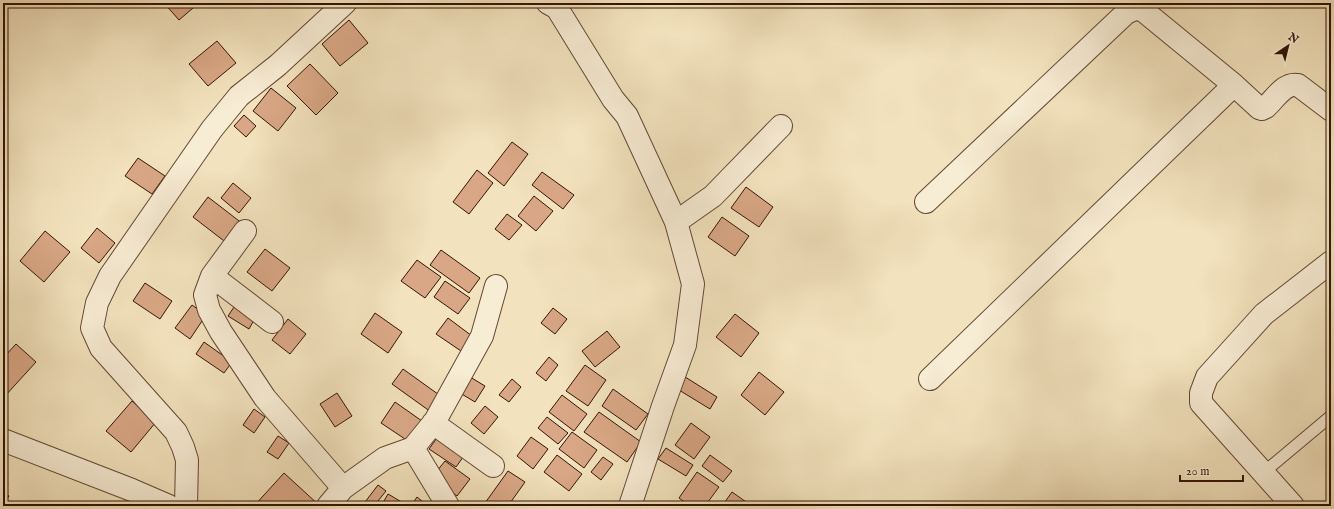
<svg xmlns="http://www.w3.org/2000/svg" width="1334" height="509" font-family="'IM FELL English',serif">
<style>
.building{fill:#d9a785;stroke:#331503}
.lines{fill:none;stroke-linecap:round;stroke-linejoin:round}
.service-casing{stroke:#634832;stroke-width:13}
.minor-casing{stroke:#634832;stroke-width:24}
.tertiary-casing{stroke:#634832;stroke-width:24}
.service{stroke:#f7ecd4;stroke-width:11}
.minor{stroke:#f7ecd4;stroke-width:22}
.tertiary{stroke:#f7ecd4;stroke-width:22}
</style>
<rect width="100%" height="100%" fill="#f2e2bd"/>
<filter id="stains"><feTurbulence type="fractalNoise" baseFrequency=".005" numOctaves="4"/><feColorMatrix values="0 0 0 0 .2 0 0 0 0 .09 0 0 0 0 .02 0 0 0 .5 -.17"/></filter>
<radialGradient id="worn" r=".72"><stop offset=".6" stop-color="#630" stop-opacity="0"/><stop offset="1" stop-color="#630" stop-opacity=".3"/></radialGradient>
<path class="building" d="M110,3H121L116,8Z
M164,3H188L193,8L179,20Z
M349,20L368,43L340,66L322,44Z
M217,41L236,63L208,86L189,64Z
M310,64L338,93L316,115L287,86Z
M271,88L296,108L278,131L253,111Z
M244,115L256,126L246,137L234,126Z
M512,142L528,154L504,186L488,173Z
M138,158L165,176L152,194L125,176Z
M477,170L493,183L469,214L453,202Z
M542,172L574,195L563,209L532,185Z
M233,183L251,198L239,213L221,198Z
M746,187L773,207L759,227L731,208Z
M534,196L553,211L536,231L518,216Z
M208,197L243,224L228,244L193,217Z
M507,214L522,225L509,240L495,229Z
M722,217L749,236L735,256L708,237Z
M97,228L115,243L99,263L81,248Z
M45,231L70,252L44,282L20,261Z
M265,249L290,268L272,291L247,272Z
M441,250L480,278L469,293L430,265Z
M417,260L441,277L425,298L401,281Z
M445,281L470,298L458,314L434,297Z
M145,283L172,301L160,319L133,301Z
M192,305L206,315L190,339L175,328Z
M234,307L254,320L249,329L228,316Z
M553,308L567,319L555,334L541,323Z
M375,313L402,332L388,353L361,334Z
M735,314L759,333L741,357L716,337Z
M448,318L472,336L461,351L436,334Z
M288,319L306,334L290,354L272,340Z
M607,331L620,347L595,367L582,351Z
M204,342L232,362L224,373L196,354Z
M16,344L36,362L5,396L3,395V358Z
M549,357L558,365L546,381L536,373Z
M585,365L606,380L588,406L566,391Z
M403,369L442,397L431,412L392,384Z
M759,372L784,392L765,415L741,395Z
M682,375L717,397L710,409L674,387Z
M470,377L485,386L475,402L460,393Z
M512,379L521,387L509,402L499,395Z
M613,389L648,414L636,430L602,406Z
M337,393L352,416L335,427L320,404Z
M562,395L587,414L574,431L549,412Z
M132,401L156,422L131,452L106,431Z
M395,402L422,421L408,441L381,423Z
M485,406L498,417L484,434L471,423Z
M254,409L265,417L254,433L243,425Z
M599,412L641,442L627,462L584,432Z
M547,417L568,433L558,444L538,428Z
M691,423L710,437L694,459L675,445Z
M572,432L597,450L584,468L559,449Z
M439,435L466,453L456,467L429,449Z
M278,436L289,443L278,459L267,452Z
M531,437L548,449L533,469L517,456Z
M666,448L693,465L686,476L658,459Z
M557,455L582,474L569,491L544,472Z
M710,455L732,471L723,482L702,466Z
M603,457L613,464L601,480L591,472Z
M445,461L470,479L457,496L432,477Z
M508,471L525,482L508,506H488L485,503Z
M697,472L719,487L705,506H690L679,498Z
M284,473L320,506H254Z
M3,481L8,484L3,492Z
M378,485L386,491L374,506H362Z
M732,492L749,504L747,506H722Z
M3,493L9,496L3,505Z
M388,494L405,504L404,506H381Z
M417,497L428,506H411Z
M562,501L570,506H559Z"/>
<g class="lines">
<defs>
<path id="service" d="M1263,473L1331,416"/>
<path id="minor" d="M548,3L557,8L613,99L627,116L676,222L693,284L685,345L663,406L630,506
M926,202L1126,13L1137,8L1145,12L1234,85L1259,108L1262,109L1266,107C1275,99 1284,82 1298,85L1331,110
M676,222L713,196L781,126
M245,231L212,276L205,295L209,310L221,332L265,398L343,488
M212,276L272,322
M930,379L1234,85
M433,423L493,466
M413,448L448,506
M186,506L187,460L183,447L176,432L101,348L92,328L97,303L110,276L212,129L239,96L278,65L345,3
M328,506L343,488L385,458L413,448L435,421L482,336L496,286
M1293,506L1201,403V393L1207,377L1264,314L1331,262"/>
<path id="tertiary" d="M3,440L132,490L169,506"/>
</defs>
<use href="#service" class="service-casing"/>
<use href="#minor" class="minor-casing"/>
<use href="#tertiary" class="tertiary-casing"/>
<use href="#service" class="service"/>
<use href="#minor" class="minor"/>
<use href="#tertiary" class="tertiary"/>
</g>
<rect width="1334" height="509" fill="none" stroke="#f2e2bd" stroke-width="16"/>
<rect x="4" y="4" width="1326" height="501" fill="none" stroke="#331503" stroke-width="2"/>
<rect x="8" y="8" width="1318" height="493" fill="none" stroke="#331503"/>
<g transform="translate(1288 46) rotate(35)" stroke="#f7ecd4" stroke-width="3" paint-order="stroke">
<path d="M0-3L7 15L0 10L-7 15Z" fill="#331503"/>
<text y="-6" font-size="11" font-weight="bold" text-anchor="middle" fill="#331503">N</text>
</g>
<path d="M1180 475v6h63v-6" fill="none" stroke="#331503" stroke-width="2"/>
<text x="1186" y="475" font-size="12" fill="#331503" stroke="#f7ecd4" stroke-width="3" paint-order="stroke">20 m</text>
<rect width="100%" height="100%" filter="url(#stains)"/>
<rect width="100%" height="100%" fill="url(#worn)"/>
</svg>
